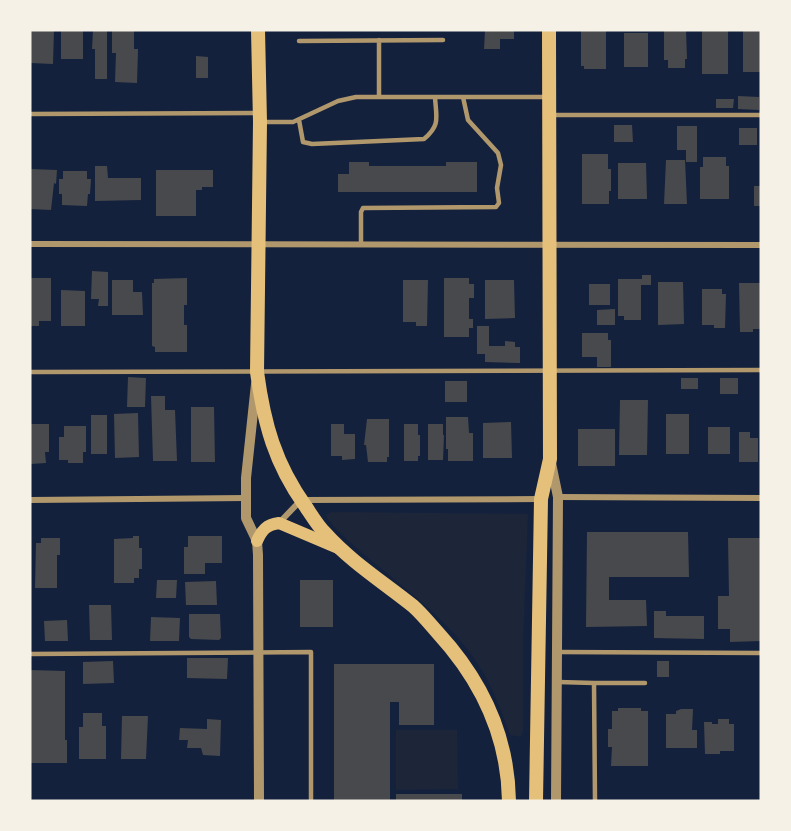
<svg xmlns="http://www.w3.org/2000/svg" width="791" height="831" font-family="Commissioner,sans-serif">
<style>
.green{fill:#1d2539}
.building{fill:#48494c}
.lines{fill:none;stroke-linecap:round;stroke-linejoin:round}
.service{stroke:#b1986c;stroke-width:4.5}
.minor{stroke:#b1986c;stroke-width:6}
.tertiary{stroke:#b1986c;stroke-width:10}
.secondary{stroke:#e5c07b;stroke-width:12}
.primary{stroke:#e5c07b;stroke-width:14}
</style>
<rect width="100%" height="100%" fill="#14213d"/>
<path class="green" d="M332,512L528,514L523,642V731L521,737L510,735C502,712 493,688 480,667C444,610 384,576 337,530L327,518V514Z
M396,730H457L458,789L396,790Z"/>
<path class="building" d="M31,30H54L53,64L31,63Z
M61,30H83V59H61Z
M93,30H107V79H95V49H92Z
M112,30H134V49H138L137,83L115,82L116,53H112Z
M485,30H514V39H500V49H484Z
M581,30H606V69H584V66H581Z
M664,30H686L687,59H685V68H668V60H664Z
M702,30H728V74H702Z
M743,30H761V72H743Z
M624,33H648V67H624Z
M196,56L208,57V78H196Z
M738,96L759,97V110L738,109Z
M716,99H734L733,108H716Z
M614,125H632L633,142H614Z
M677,126H697V162H686V150H677Z
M739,128H757V145H739Z
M582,154H608V169H611V191H609V204H582Z
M703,157H726V166H729V199H700V167H703Z
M666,160H685L687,204H664Z
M349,162H369V166H446V162H477V192H338V174H349Z
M618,163H646L647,199H618Z
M95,166H107L108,178H141V200L95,201Z
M30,169L57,170L56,184L54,183L51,210L30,209Z
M156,170H213V187H202V190H196V216H156Z
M63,171H87V179H91L90,194H88L87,206L62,205V194H59V179H63Z
M754,186H761V206H754Z
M92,271L108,272V306H98L99,299H91Z
M642,275H651V285H641V320H624V316H618V279H642Z
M30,278H51V321H39V326H30Z
M187,278V305H184V325H187V352H155V347L152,346V283H154V279Z
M444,278H469V284H474V298H469V319H473V328H469V337H444Z
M112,280H133V292H142L143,315H112Z
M403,280H428L427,326H416V322H403Z
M485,280H514L515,318L485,319Z
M658,282H683L684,324L658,325Z
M739,283H761V329H753V332H740Z
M589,284H610V305H589Z
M702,289H722V294H726L725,328H714V325H702Z
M61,290L85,291V326H61Z
M615,309V325H597V310Z
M477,326H489V346H505V341L515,342V347H520V363L485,362V354H477Z
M582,333H608V340H611V367H597V357H582Z
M128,377L146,378L145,407H127Z
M681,378H698V389H681Z
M720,378H738V394H720Z
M445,381H467V402H445Z
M151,396H165V410H175L177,461H153Z
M620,400H648L647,455H619Z
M191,407H214L215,462H191Z
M138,413L139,457L115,458L114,414Z
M666,414H689V454H666Z
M91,415H107V454H91Z
M446,417H468L469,433H473V461H448V449H446Z
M367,419H389V457H387V462H368L366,445H364Z
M511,422L512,458H483V423Z
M30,424H49V452H45L46,463L30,464Z
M331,424H344V434H355V459L342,460V456H331Z
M404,424H418V435H420V456H418V461H404Z
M428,424H443V435H444L443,460H428Z
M64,426H86V452H83V463H68V460H59V437H64Z
M708,427H730V454H708Z
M578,429H615V466H578Z
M739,432H750V438H758V462H739Z
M587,532H688L689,577H609V600H646L647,626L586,627Z
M133,536H139V548H142V569H139V578H134V583H114V539L133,538Z
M188,536H222V563H205V574H184V547H188Z
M41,538H60V555H57V588H35L36,543H41Z
M728,538H760L761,641L730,642V629H718V596H729Z
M157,580H177L176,598H156Z
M300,580H333V627H300Z
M216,581L217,605H186L185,582Z
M89,605H111L112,640H90Z
M654,611H666V616H704V639L654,638Z
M189,614H220L221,638L219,640L191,639L189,637Z
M151,617L180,618L179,641H150Z
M67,620L68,641H45L44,621Z
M187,658H228L227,679L187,678Z
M113,661L114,683L83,684V662Z
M657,661H669V677H657Z
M334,664H434V725H399V702H390V801H334Z
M30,670L65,671V740H67V763H30Z
M618,708H641V711H648V766H611L612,747H608V729H612V711H618Z
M681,709H693L692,730H697V748H666V714H676V711Z
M83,713H102V726H106V759H79V727H83Z
M122,716H148L146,759H121Z
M207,719L221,720L220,756L203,755L201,748H187L188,740H179L180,728L207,729Z
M718,719H729V724H734V751H720V754H705L704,722H712V724H718Z
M396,794H462V801H396Z"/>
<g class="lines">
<path class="service" d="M379,40V97
M299,41L443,40
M30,114L258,113
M552,115H761
M299,120L303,142L312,144L424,139C441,125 436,117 435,97
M263,122H293L338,101L356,97H546
M361,244V212L363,208L496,207L499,203L497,188L501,165L498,153L468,120L463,97
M30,372L761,370
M558,652L761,653
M30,654L311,652V801
M558,682L594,683L595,801
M594,683H645"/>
<path class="minor" d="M30,244L761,245
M558,497L761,498
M30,500L246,498
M279,523L301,500L541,499"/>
<path class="tertiary" d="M256,384L246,478V518L257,541L258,555L259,801
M551,463L558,497L556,801"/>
<path class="secondary" d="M257,541C262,530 266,525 279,523L338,548"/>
<path class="primary" d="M258,30L260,122L257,372C264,424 275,464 306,507C312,516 318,526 325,533C351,562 383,582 413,606C422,614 430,624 438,633C482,681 508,735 509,801
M536,801L541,499L550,459L549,30"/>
</g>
<rect width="791" height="831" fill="none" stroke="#f6f1e7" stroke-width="63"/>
</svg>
